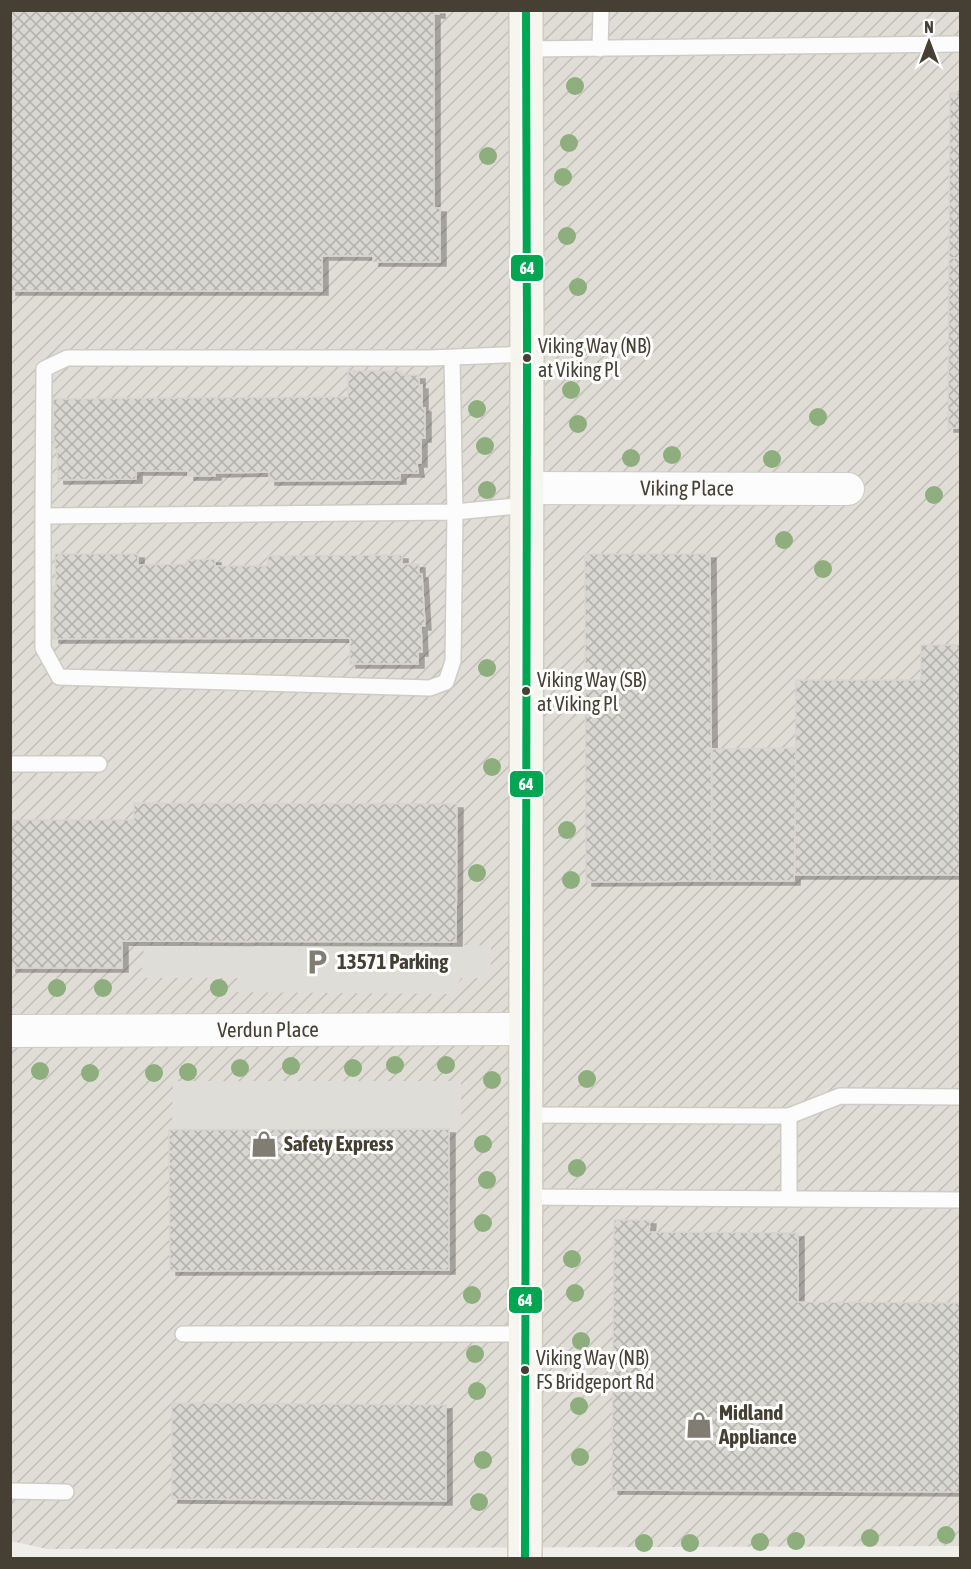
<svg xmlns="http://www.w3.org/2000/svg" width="971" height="1569" font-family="'Asap Condensed',sans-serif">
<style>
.industrial{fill:url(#industrial-furrows)}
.parking{fill:#dfddd8}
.building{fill:url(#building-cross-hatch);stroke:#d8d5ce;stroke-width:1.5;filter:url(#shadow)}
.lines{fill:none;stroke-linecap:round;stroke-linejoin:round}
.lane-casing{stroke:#ceccc6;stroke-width:18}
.street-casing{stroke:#ceccc6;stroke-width:34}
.secondary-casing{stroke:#cfccbf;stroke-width:36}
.lane{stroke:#fdfcfc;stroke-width:15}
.street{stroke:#fdfcfc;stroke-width:32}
.secondary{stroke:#f6f5ee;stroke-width:33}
.bus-1-casing{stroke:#fff;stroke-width:12}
.bus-1{stroke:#00a651;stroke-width:8}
.tree{fill:#8eae7d}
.bus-dot{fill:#464034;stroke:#fff;stroke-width:2}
.labels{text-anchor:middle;stroke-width:6;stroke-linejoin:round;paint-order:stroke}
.bus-label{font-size:20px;fill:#464034;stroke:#fff;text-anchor:start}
.street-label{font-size:21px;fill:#464034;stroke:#fff}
.poi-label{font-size:21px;font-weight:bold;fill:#464034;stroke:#fff;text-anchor:start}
.line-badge{stroke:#fff;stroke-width:2}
.badge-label{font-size:16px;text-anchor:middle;font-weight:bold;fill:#fff}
</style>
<defs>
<pattern id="industrial-furrows" width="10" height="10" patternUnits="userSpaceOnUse" patternTransform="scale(1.5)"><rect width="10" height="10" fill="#e0ddd6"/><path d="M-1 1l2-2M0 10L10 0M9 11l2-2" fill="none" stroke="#c2bfb8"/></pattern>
<pattern id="building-cross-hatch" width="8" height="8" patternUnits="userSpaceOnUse" patternTransform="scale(1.5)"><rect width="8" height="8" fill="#d9d7d1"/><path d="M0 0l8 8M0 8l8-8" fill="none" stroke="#b2b0aa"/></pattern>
<filter id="shadow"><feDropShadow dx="6" dy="4" stdDeviation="0" flood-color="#0004"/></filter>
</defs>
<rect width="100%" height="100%" fill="#f0eee8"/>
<path class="industrial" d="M11,11H960V1546L47,1549L11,1541Z"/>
<path class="parking" d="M144,945H491V978H461L452,994L230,992L241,978H141Z
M173,1081H461V1129H172Z"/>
<path class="building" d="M10,10H439V14H434V208H440V262H373V256H322V291H10Z
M950,93H960V258H949Z
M949,258H960V428H948Z
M348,371H401V375H419V385H422V408H425V438H421V463H417L418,473H400V480L269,481V472L215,473V476H188V471H136V479L58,480L57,449H54L53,399L348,397Z
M55,554H138V565L187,564V560L215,559V566H268V556L402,555V564H419V574H422L425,626H421L422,652H418V664H350V638L53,639V586H56Z
M585,554H710L712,881L586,882Z
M921,645H960V875H795L796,680H921Z
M796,748L794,881H712V749Z
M134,803L457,804L456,942L122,941V968H10V820H134Z
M449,1129V1270L170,1271L169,1130Z
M614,1220H650L649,1232L798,1233V1302L960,1303V1492L612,1490Z
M172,1403L446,1405V1501L172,1499Z"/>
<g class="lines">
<defs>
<path id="lane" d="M526,49L960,44
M600,49L601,10
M527,505L455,512L43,516L44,369L67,358H430L527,354
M43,516V648L59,677L430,688L446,682L453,661L455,512L452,358
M10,764H99
M526,1115L789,1116L840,1096L960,1097
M526,1197L960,1200
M789,1199V1116
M183,1334H526
M10,1491L66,1492"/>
<g id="street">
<path id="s1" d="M527,488L848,489"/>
<path id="s2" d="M10,1031L526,1029"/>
</g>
<path id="secondary" d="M525,1558L527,354L526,10"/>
</defs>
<use href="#lane" class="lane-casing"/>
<use href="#street" class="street-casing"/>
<use href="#secondary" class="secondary-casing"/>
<use href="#lane" class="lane"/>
<use href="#street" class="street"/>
<use href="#secondary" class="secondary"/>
<defs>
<path id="bus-1" d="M525,1558L527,354L526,10"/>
</defs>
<use href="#bus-1" class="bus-1-casing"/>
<use href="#bus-1" class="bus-1"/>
</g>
<g class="tree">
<circle cx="575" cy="86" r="9"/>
<circle cx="569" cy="143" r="9"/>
<circle cx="488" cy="156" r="9"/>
<circle cx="563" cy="177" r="9"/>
<circle cx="567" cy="236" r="9"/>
<circle cx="578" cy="287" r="9"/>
<circle cx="580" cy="349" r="9"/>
<circle cx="571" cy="390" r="9"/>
<circle cx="477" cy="409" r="9"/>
<circle cx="818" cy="417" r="9"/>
<circle cx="578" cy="424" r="9"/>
<circle cx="485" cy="446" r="9"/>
<circle cx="672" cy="455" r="9"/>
<circle cx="631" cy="458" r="9"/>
<circle cx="772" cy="459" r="9"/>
<circle cx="487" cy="490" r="9"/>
<circle cx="934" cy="495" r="9"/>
<circle cx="784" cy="540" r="9"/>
<circle cx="823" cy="569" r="9"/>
<circle cx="487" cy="668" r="9"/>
<circle cx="492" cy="767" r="9"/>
<circle cx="567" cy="830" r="9"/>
<circle cx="477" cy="873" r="9"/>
<circle cx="571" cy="880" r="9"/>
<circle cx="57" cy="988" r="9"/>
<circle cx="103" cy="988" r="9"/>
<circle cx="219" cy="988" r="9"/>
<circle cx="395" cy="1065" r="9"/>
<circle cx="446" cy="1065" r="9"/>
<circle cx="291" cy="1066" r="9"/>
<circle cx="240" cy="1068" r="9"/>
<circle cx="353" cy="1068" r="9"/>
<circle cx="40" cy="1071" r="9"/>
<circle cx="188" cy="1072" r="9"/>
<circle cx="90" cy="1073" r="9"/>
<circle cx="154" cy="1073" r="9"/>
<circle cx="587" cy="1079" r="9"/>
<circle cx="492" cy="1080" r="9"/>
<circle cx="483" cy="1144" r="9"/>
<circle cx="577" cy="1168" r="9"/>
<circle cx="487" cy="1180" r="9"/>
<circle cx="483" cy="1223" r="9"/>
<circle cx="572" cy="1259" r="9"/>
<circle cx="575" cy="1293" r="9"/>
<circle cx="472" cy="1295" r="9"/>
<circle cx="581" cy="1341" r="9"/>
<circle cx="475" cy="1354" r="9"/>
<circle cx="477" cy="1391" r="9"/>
<circle cx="579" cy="1406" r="9"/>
<circle cx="580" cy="1457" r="9"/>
<circle cx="483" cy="1460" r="9"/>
<circle cx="479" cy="1502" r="9"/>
<circle cx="946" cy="1535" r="9"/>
<circle cx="870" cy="1538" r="9"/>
<circle cx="796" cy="1541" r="9"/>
<circle cx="760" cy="1542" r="9"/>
<circle cx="644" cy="1543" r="9"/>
<circle cx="690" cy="1543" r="9"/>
</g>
<defs>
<symbol id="parking-bare" viewBox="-9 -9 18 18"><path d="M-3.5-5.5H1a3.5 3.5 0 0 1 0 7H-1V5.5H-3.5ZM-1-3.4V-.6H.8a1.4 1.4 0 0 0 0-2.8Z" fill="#827d73" stroke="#fff" stroke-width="2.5" paint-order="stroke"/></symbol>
<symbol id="shop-bare" viewBox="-9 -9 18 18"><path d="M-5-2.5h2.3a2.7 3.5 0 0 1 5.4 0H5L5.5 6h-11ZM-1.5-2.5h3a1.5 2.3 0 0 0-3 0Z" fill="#827d73" stroke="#fff" stroke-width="2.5" paint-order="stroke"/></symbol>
</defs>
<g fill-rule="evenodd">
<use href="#parking-bare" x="298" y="943" width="38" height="38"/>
<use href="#shop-bare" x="245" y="1125" width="38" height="38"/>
<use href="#shop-bare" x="680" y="1406" width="38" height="38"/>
</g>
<g class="bus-dot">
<circle cx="527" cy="358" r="5"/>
<circle cx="526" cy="691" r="5"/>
<circle cx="525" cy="1370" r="5"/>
</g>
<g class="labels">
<g class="bus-label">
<text x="538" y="353">Viking Way (NB)<tspan x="538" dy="24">at Viking Pl</tspan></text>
<text x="537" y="687">Viking Way (SB)<tspan x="537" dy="24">at Viking Pl</tspan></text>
<text x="536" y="1365">Viking Way (NB)<tspan x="536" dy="24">FS Bridgeport Rd</tspan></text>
</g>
<g class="street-label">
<text dy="7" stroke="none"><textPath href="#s1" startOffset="160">Viking Place</textPath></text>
<text dy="7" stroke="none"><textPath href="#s2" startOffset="258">Verdun Place</textPath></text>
</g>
<g class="poi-label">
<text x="337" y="969">13571 Parking</text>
<text x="284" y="1151">Safety Express</text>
<text x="719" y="1420">Midland<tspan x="719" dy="24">Appliance</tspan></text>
</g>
</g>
<g class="line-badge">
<rect x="510" y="254" width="34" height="28" rx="6" fill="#00a651"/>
<rect x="509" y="770" width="35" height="28" rx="6" fill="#00a651"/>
<rect x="508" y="1286" width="35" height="28" rx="6" fill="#00a651"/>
</g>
<g class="badge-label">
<text x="527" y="274">64</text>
<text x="526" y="790">64</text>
<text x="525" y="1306">64</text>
</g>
<rect width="971" height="1569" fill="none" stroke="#464034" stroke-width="24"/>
<g transform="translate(929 42)" stroke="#ffffff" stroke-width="4.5" paint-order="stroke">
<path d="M0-4.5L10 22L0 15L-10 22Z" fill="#464034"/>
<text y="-9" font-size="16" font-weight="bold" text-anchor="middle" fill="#464034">N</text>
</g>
</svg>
